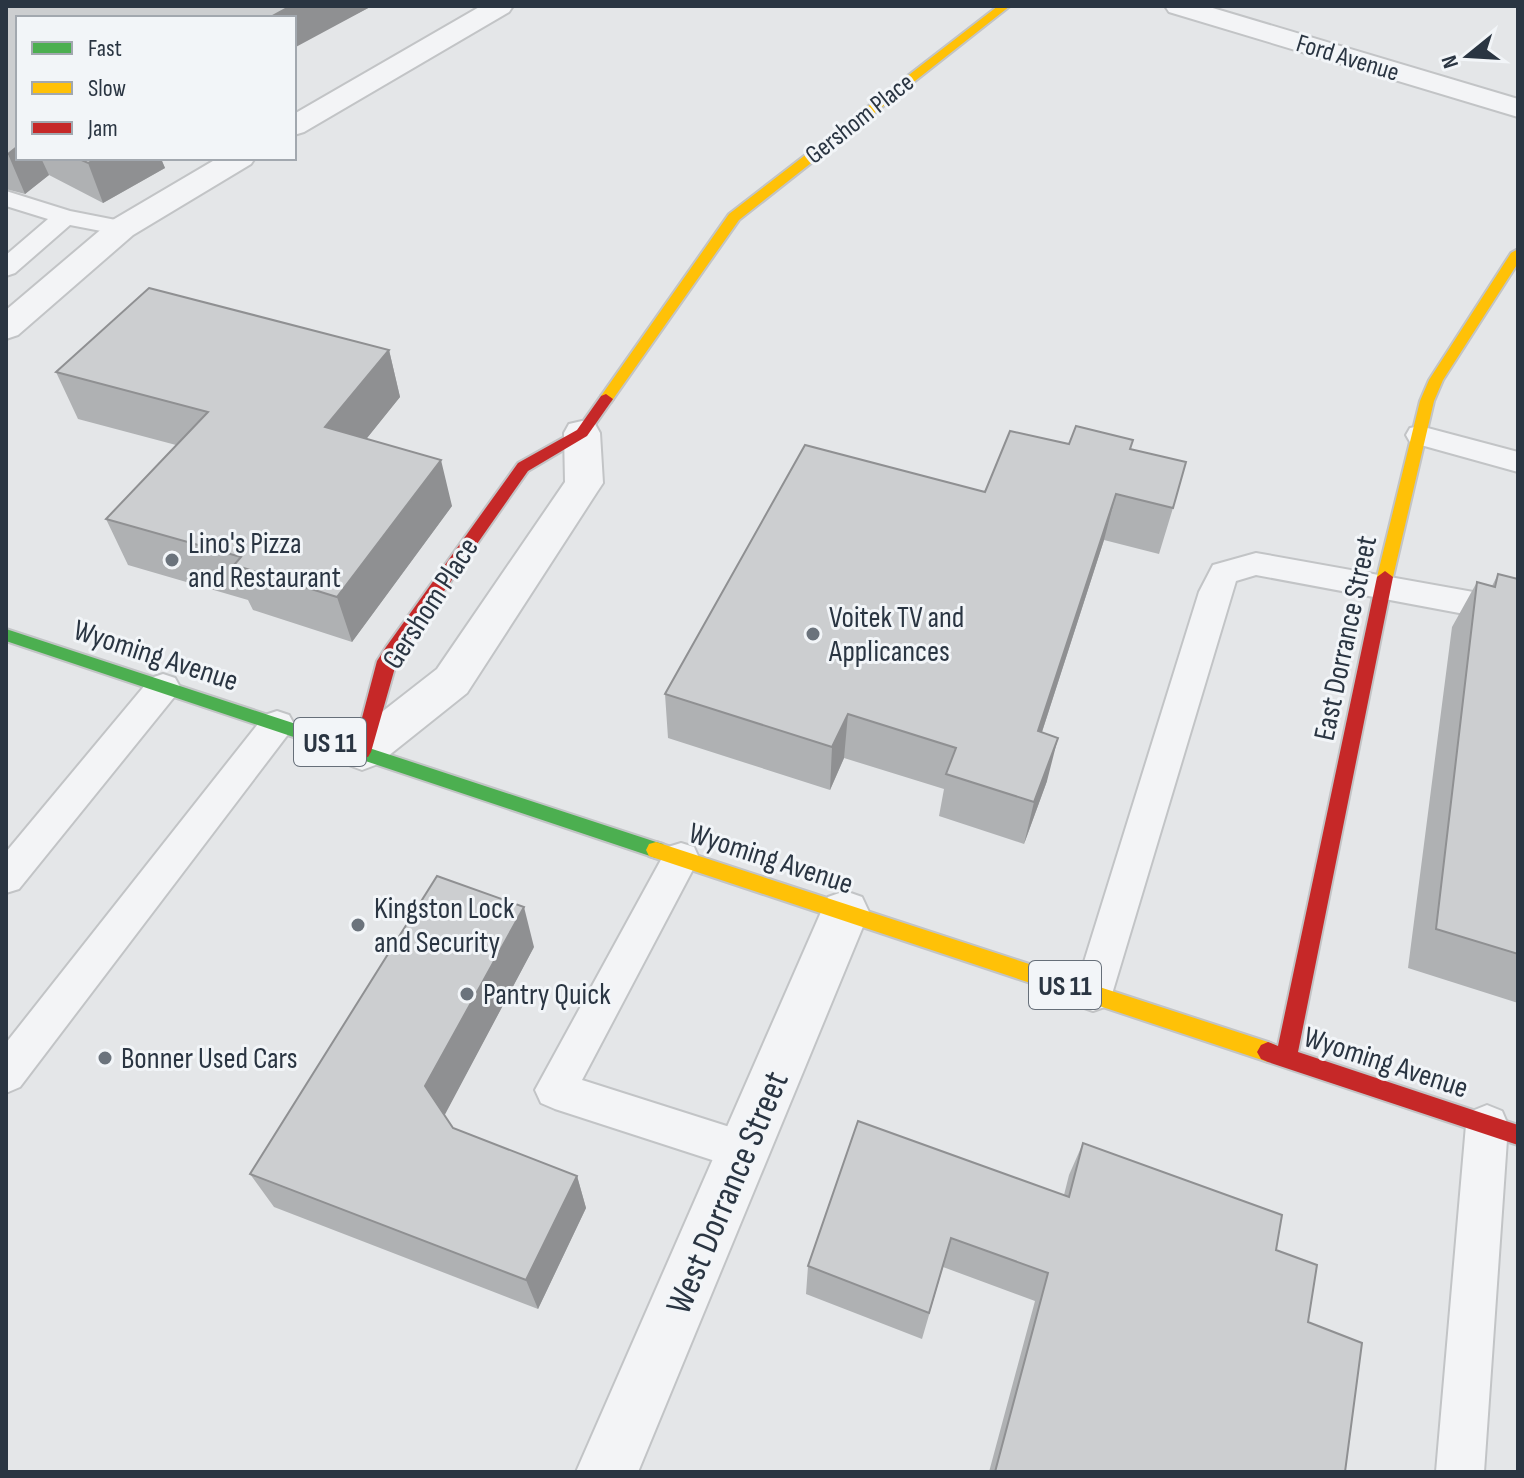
<svg xmlns="http://www.w3.org/2000/svg" width="1524" height="1478" font-family="'Sofia Sans Condensed',sans-serif">
<style>
.lines{fill:none;stroke-linecap:round;stroke-linejoin:round}
.lane-casing{stroke:#c2c4c6;stroke-width:4}
.street-casing{stroke:#c2c4c6;stroke-width:4}
.fast-casing{stroke:#c2c4c6;stroke-width:4}
.slow-casing{stroke:#c2c4c6;stroke-width:4}
.jam-casing{stroke:#c2c4c6;stroke-width:4}
.lane{fill:#f3f4f6;fill-rule:evenodd}
.street{fill:#f3f4f6;fill-rule:evenodd}
.fast{fill:#4caf50;fill-rule:evenodd}
.slow{fill:#ffc107;fill-rule:evenodd}
.jam{fill:#c62828;fill-rule:evenodd}
.wall{fill:#afb1b3}
.shaded-wall{fill:#8f9092}
.building{fill:#ccced0;stroke:#8f9092;stroke-width:2}
.poi-dot{fill:#6b737c;stroke:#f2f5f8;stroke-width:3}
.labels{text-anchor:middle;stroke-width:6;stroke-linejoin:round;paint-order:stroke}
.far-street-label{font-size:26px;fill:#2a3542;stroke:#f2f5f8}
.shield{fill:#f2f5f8;stroke:#666f79;stroke-width:2}
.shield-label{font-size:28px;font-weight:bold;fill:#2a3542}
.poi-label{font-size:30px;fill:#2a3542;stroke:#f2f5f8;text-anchor:start}
.street-label{font-size:30px;fill:#2a3542;stroke:#f2f5f8}
.near-street-label{font-size:36px;fill:#2a3542;stroke:#f2f5f8}
</style>
<rect width="100%" height="100%" fill="#e4e6e8"/>
<g class="lines">
<defs>
<path id="lane" d="M6,191L70,211L131,223L134,228L131,233L122,235L70,225L15,273L6,276V255L48,219L6,206Z
M1420,426L1518,452V472L1410,442L1406,435L1410,428Z
M1256,553L1518,600V624L1256,575L1236,581L1112,994L1107,1006L1093,1011L1079,1006L1074,994L1199,592L1213,565Z
M163,674L175,678L180,687L175,696L19,889L6,893V852L151,678Z
M277,711L289,715L294,724L289,733L20,1087L6,1093V1043L265,715Z
M681,843L694,847L699,858L582,1080L758,1136L764,1150L758,1164L743,1170L555,1109L541,1103L535,1090L668,847Z
M1487,1105L1502,1111L1508,1125L1484,1472H1436L1466,1125L1472,1111Z"/>
<path id="street" d="M481,6H513L509,12L304,132L294,135V114Z
M1165,6H1206L1518,99V117L1169,12Z
M218,158H255L251,164L133,235L18,335L6,339V310L111,221Z
M582,421L595,424L600,433L603,483L597,492L467,693L378,764L362,770L346,764L340,752L346,740L437,669L565,482L564,433L569,424Z
M845,891L862,897L869,912L638,1472H576L821,912L828,897Z"/>
<path id="fast" d="M6,629L656,842L663,844L666,850L663,856L656,858L6,641Z"/>
<path id="slow" d="M998,6H1010L739,220L611,402H601V396L729,214Z
M1518,249V263L1443,380L1434,401L1393,577L1385,583L1379,581L1377,577L1420,401L1429,380L1511,253Z
M656,842L1268,1042L1275,1045L1279,1052L1275,1059L1268,1062L649,856L646,850L649,844Z"/>
<path id="jam" d="M606,394L613,399L587,436L528,471L398,657L371,752L368,757H356L353,752L377,661L386,647L518,463L577,430L601,396Z
M1385,571L1393,577L1298,1052L1518,1125V1145L1268,1062L1261,1059L1257,1052L1261,1045L1268,1042L1278,1046L1377,577Z"/>
</defs>
<use href="#lane" class="lane-casing"/>
<use href="#street" class="street-casing"/>
<use href="#fast" class="fast-casing"/>
<use href="#slow" class="slow-casing"/>
<use href="#jam" class="jam-casing"/>
<use href="#lane" class="lane"/>
<use href="#street" class="street"/>
<use href="#fast" class="fast"/>
<use href="#slow" class="slow"/>
<use href="#jam" class="jam"/>
</g>
<path class="wall" d="M6,6H372L329,28L18,18V158H168L162,161L165,168L103,203L49,175L25,194L6,189Z
M389,350L400,397L366,439L452,506L352,642L253,610L248,600L128,565L106,519L176,445L78,419L56,372Z
M1069,444L1131,449L1173,508L1159,554L1104,540L1042,732L1047,781L1024,844L939,816L944,789L844,758L830,790L668,738L665,694L985,492Z
M1498,574L1518,579V1003L1408,968L1452,627L1477,582L1492,586Z
M534,947L444,1115L453,1128L577,1176L586,1208L538,1309L274,1207L250,1174Z
M1083,1143L1276,1250L1308,1322L1345,1472H989L1035,1301L943,1267L922,1339L806,1294L808,1266L1064,1195L1069,1175Z"/>
<path class="shaded-wall" d="M291,6H372L294,48V18H269Z
M18,146V158H41L49,175L25,194L8,154Z
M97,158H168L162,161L165,168L103,203L88,163Z
M389,350L400,397L339,473L325,427Z
M441,460L452,506L352,642L337,597Z
M1116,494L1104,540L1028,775L1038,731Z
M848,714L844,758L830,790L832,747Z
M1058,738L1047,781L1024,844L1034,802Z
M524,907L534,947L441,1122L425,1086Z
M577,1176L586,1208L538,1309L526,1280Z"/>
<path class="building" d="M6,6H291L269,18H18V146L8,154H6Z
M77,158H97L88,163Z
M149,288L389,350L325,427L441,460L337,597L234,565L241,557L106,519L208,412L56,372Z
M1076,426L1133,440L1130,449L1186,462L1173,508L1116,494L1038,731L1058,738L1034,802L946,774L956,748L848,714L832,747L665,694L805,445L985,492L1010,431L1069,444Z
M1498,574L1518,579V954L1436,929L1477,582L1495,587Z
M437,876L524,907L425,1086L453,1128L577,1176L526,1280L250,1174Z
M858,1121L1069,1197L1083,1143L1282,1215L1276,1250L1317,1265L1308,1322L1362,1343L1345,1472H995L1048,1273L951,1238L929,1313L808,1266Z"/>
<g class="poi-dot">
<circle cx="172" cy="560" r="8"/>
<circle cx="813" cy="634" r="8"/>
<circle cx="358" cy="925" r="8"/>
<circle cx="467" cy="994" r="8"/>
<circle cx="105" cy="1058" r="8"/>
</g>
<g class="labels">
<g class="far-street-label">
<text transform="translate(1348 57) rotate(17)" y="9">Ford Avenue</text>
<text transform="translate(859 118) rotate(-38)" y="9">Gershom Place</text>
</g>
<g class="shield">
<rect x="294" y="718" width="72" height="48" rx="6"/>
<rect x="1029" y="961" width="72" height="48" rx="6"/>
</g>
<g class="shield-label">
<text x="330" y="752">US 11</text>
<text x="1065" y="995">US 11</text>
</g>
<g class="poi-label">
<text x="188" y="553">Lino's Pizza<tspan x="188" dy="34">and Restaurant</tspan></text>
<text x="829" y="627">Voitek TV and<tspan x="829" dy="34">Applicances</tspan></text>
<text x="374" y="918">Kingston Lock<tspan x="374" dy="34">and Security</tspan></text>
<text x="483" y="1004">Pantry Quick</text>
<text x="121" y="1068">Bonner Used Cars</text>
</g>
<g class="street-label">
<text transform="translate(430 603) rotate(-57)" y="10">Gershom Place</text>
<text transform="translate(1345 638) rotate(-78)" y="10">East Dorrance Street</text>
<text transform="translate(156 655) rotate(18)" y="10">Wyoming Avenue</text>
<text transform="translate(771 858) rotate(18)" y="10">Wyoming Avenue</text>
<text transform="translate(1386 1062) rotate(18)" y="10">Wyoming Avenue</text>
</g>
<g class="near-street-label">
<text transform="translate(726 1192) rotate(-67)" y="13">West Dorrance Street</text>
</g>
</g>
<rect width="1524" height="1478" fill="none" stroke="#2a3542" stroke-width="16"/>
<rect x="16" y="16" width="280" height="144" fill="#f2f5f8" stroke="#a2a8af" stroke-width="2"/>
<rect x="32" y="42" width="40" height="12" fill="#4caf50" stroke="#a2a8af" stroke-width="2"/>
<text x="88" y="56" font-size="24" fill="#2a3542">Fast</text>
<rect x="32" y="82" width="40" height="12" fill="#ffc107" stroke="#a2a8af" stroke-width="2"/>
<text x="88" y="96" font-size="24" fill="#2a3542">Slow</text>
<rect x="32" y="122" width="40" height="12" fill="#c62828" stroke="#a2a8af" stroke-width="2"/>
<text x="88" y="136" font-size="24" fill="#2a3542">Jam</text>
<g transform="translate(1468 56) rotate(252)" stroke="#f2f5f8" stroke-width="6" paint-order="stroke">
<path d="M0-6L14 30L0 20L-14 30Z" fill="#2a3542"/>
<text y="-12" font-size="22" font-weight="bold" text-anchor="middle" fill="#2a3542">N</text>
</g>
</svg>
